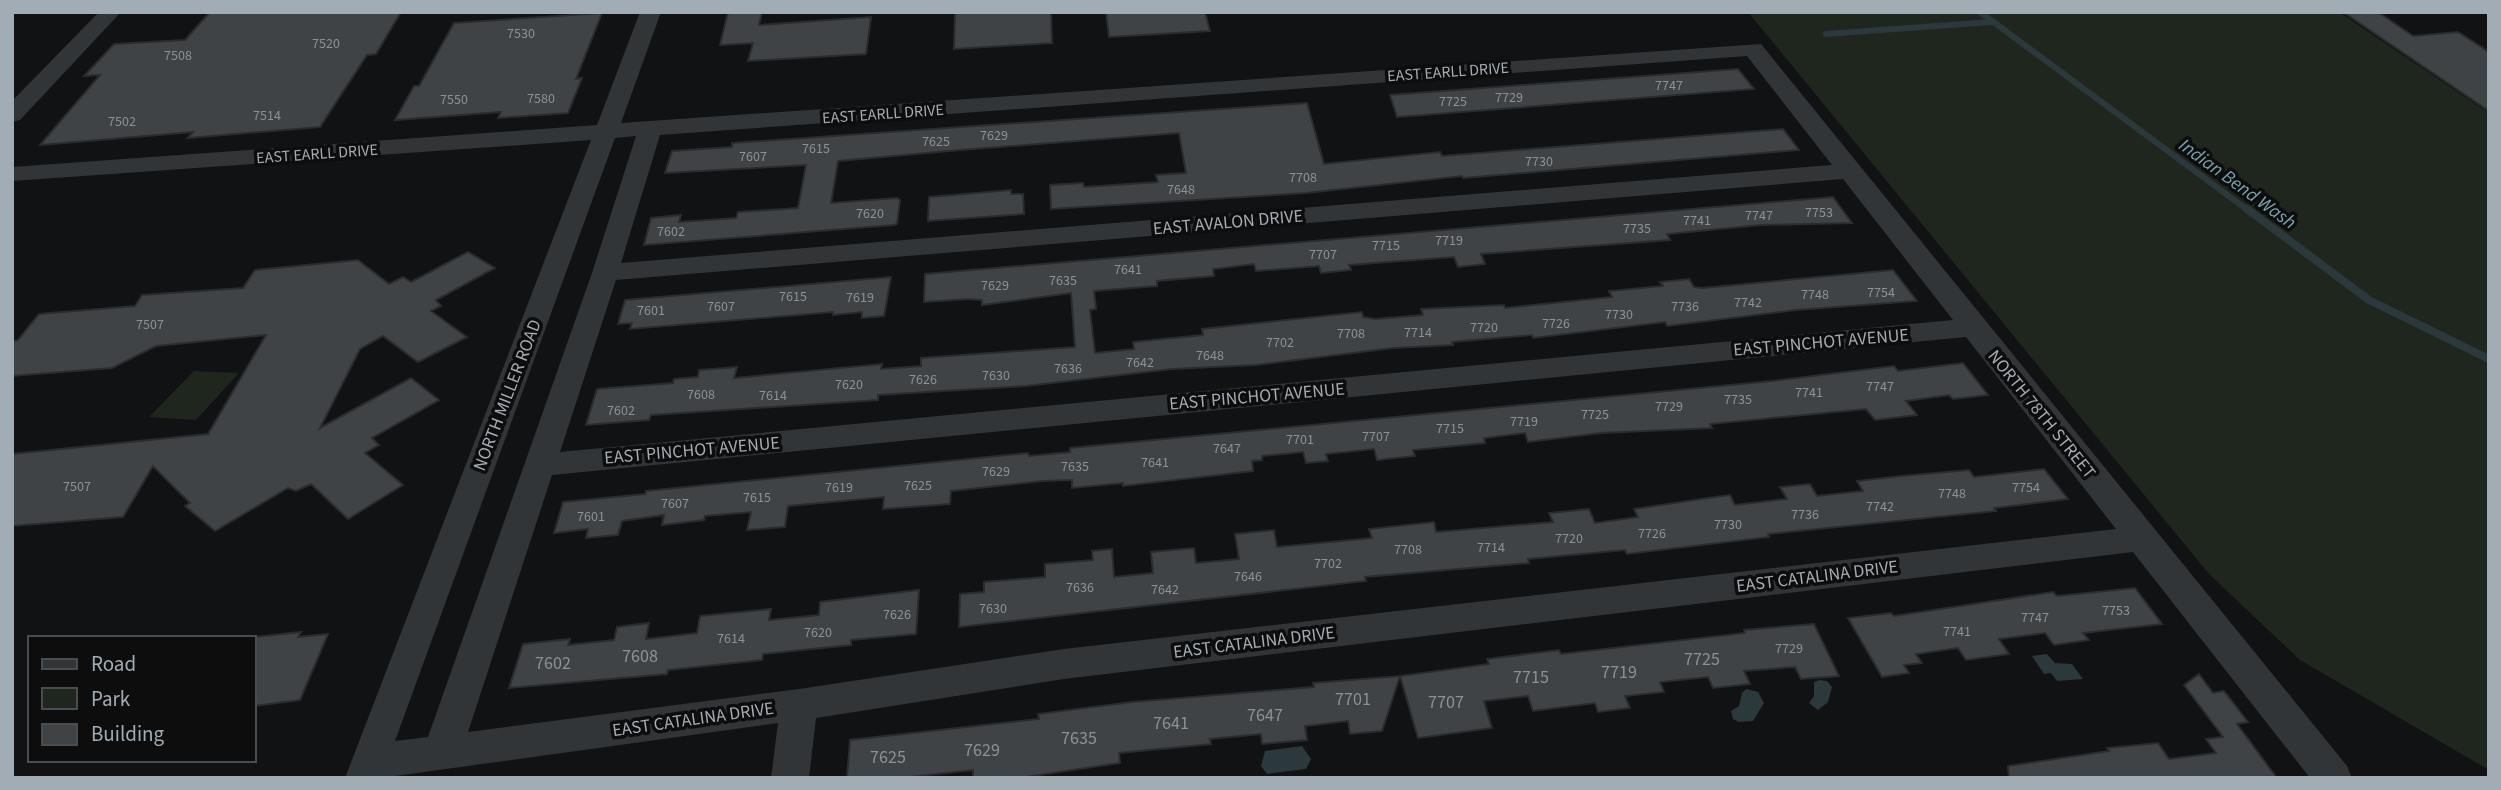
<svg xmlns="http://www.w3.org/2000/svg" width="2501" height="790" font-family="'Source Sans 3',sans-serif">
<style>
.green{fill:#1e261e}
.water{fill:#2b383c}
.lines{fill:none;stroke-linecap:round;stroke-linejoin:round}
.stream-far1{stroke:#2b383c;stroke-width:6}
.stream{stroke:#2b383c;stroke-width:8}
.building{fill:#404346;stroke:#2b2c2f;stroke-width:2}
.minor{fill:#323538;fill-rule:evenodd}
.labels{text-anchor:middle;stroke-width:7;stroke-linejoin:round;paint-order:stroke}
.number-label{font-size:14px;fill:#8a9298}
.far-street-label{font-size:16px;fill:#a2acb4;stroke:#0d0d0e}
.street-label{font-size:18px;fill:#a2acb4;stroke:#0d0d0e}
.near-number-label{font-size:18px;fill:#8a9298}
.water-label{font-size:19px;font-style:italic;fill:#77a3b1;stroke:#0d0d0e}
</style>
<rect width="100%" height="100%" fill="#111213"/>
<path class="green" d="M1748,12H2339L2489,113V770L2300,660L2209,574Z
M194,371L239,373L196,420L149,417Z"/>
<path class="water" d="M2047,654L2055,663L2072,664L2083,679L2057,681L2051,673L2044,674L2032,656Z
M1819,680L1827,681L1832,687L1828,702L1818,710L1809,703L1814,696V682Z
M1746,689L1758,692L1764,703L1753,721L1739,722L1733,719L1731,711L1739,706L1742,693Z
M1302,746L1311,759L1306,769L1267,774L1261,766L1265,751Z"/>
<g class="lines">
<path class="stream-far1" d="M1980,12L2249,211
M1826,34L1991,22"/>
<path class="stream" d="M2247,209L2369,300L2489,359"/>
</g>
<path class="building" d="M210,12H401L376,54L367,55L320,127L188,138L193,132L40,145L100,75L84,76L114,44L185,40Z
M728,12H762L759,25L871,17L866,54L748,61L753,43L720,45Z
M955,12H1051L1052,43L954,49Z
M1106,12H1205L1210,31L1109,37Z
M2343,12H2378L2413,36L2458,32L2489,52V111Z
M602,13L576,79L582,78L568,113L498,118L501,112L395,120L414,86H419L454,23Z
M1738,69L1754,89L1397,117L1390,95Z
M1307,103L1324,164L1440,152L1442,156L1783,129L1799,150L1463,178L1462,176L1306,193L1051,209L1050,185L1083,183L1084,187L1158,182L1156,175L1186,173L1179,133L960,150L838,161L831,203L897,198L900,200L897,224L894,225L644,245L651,218L681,215L679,222L736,218L738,212L798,208L806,165L665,173L672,151L732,147V143Z
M1011,190V194H1023L1024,214L928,221L929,197Z
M1833,197L1852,223L1761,225L1667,234L1670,240L1481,254L1485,264L1458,267L1454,257L1349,265L1351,270L1321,273L1319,266L1256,271L1254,264L1213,269L1214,276L1157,281V286L1094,291L1096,309L1090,310L1095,353L1134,349L1133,342L1203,335L1202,329L1362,312L1363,317L1375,319L1423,315L1421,309L1504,305L1505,308L1612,297L1609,291L1663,286L1660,282L1689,279L1694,287L1702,288L1893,270L1917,301L1796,310L1667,326L1665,322L1533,338L1532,335L1452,342L1453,345L1393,348L1256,365L1172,369L1026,386L878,395V400L651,415L649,420L586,425L597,389L673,383L674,379L698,377L699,370L737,367L734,378L882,364L881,369L921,366V358L1075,347L1071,293L982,305V300L968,299L924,302L925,274Z
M468,252L495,268L436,300L441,306L431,311L467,337L418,362L383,336L360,349L320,428L411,378L439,400L372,438L379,445L365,453L403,485L348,519L311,484L296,491L288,488L215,531L185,506L190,503L153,466L123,517L12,526V454L208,434L266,335L156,346L112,368L12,376V341L18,340L39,314L135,306L142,295L243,288L255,270L358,260L389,284L403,277L411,282Z
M891,277L884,316L862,318V312L833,315V312L630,329L632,323L618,324L625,300Z
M1963,363L1988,395L1953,399L1949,395L1906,401L1917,415L1875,420L1866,409L1710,424L1712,428L1601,433L1528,442L1525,433L1484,438L1485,443L1413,450L1415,456L1377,460L1374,449L1326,454L1328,461L1306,463L1303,452L1262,456V460L1252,461L1253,471L1123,486V483L1072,488V480L1043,481L951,491L950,504L883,509L884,497L788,506L785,527L747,530L751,512L705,516L704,520L662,525L664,515L622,521L618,535L586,538L588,529L554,533L563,502L645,494L646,491L1028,453L1029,456L1070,452V448L1772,381L1894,366L1898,371Z
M2044,469L2068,499L1994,508L1996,511L1768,534L1769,537L1627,554L1625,550L1528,559L1529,563L1365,577L1366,581L959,627L960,594L984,592V582L1045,577V564L1093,560L1092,551L1112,549L1114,577L1153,573L1151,552L1194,548L1196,563L1239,559L1235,534L1274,530L1277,547L1372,538L1369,529L1434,522L1436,532L1553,522L1549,513L1589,509L1595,523L1638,517L1634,509L1708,498L1730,495L1735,505L1787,499L1780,487L1810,484L1817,496L1863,491L1857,481L1901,476L1969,470L1974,477Z
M2135,588L2162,624L2083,633L2089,640L2054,645L2045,633L1999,639L2009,654L1966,660L1958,648L1916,654L1922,663L1904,665L1909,673L1882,677L1848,618L1891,613L1894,616L2053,592L2057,596Z
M919,590L916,634L851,640V645L763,654L762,660L668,670L667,674L509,688L523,644L570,639L568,645L614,640L617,627L649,623L646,639L697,633L700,616L771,609L769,620L819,615L820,602Z
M1814,624L1839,676L1801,679L1795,667L1744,671L1750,684L1713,688L1708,677L1660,682L1664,692L1625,696L1630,708L1598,712L1595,703L1533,711L1528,696L1484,701L1492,728L1418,738L1400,676L1489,664L1487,659L1559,650L1561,654L1745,633L1744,630Z
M301,632L298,637L328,634L300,700L254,706V637Z
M2199,674L2213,693L2224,691L2248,722L2237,724L2277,778H2009L2008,766L2109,751L2107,748L2158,743L2169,759L2216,753L2206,739L2223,737L2184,685Z
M1400,676L1382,731L1350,734L1348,721L1305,726L1307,740L1262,744L1261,734L1210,739L1211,744L1119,753L1120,763L1019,778H973V770L901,778H847L850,740L1039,719L1038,714L1132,702L1314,687L1313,683Z"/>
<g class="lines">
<path class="minor" d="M99,12H121L20,120L12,122V101Z
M640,12H661L621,123L1761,44L2347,766L2352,778H2310L2133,552L1064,679L816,718L809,778H771L778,723L381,778H345L591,140L12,181V167L597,125ZM1747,56L1832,165L621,263L660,135ZM636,136L592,273L428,737L395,741L615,138ZM1843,179L1953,320L560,452L616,280ZM1966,337L2116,529L1064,649L799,689L468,732L552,475Z"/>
</g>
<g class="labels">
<g class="number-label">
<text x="521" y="38">7530</text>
<text x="326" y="48">7520</text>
<text x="178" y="60">7508</text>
<text x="1669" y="90">7747</text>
<text x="1509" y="102">7729</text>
<text x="541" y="103">7580</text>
<text x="454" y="104">7550</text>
<text x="1453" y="106">7725</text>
<text x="267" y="120">7514</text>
<text x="122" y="126">7502</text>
<text x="994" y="140">7629</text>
<text x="936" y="146">7625</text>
<text x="816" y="153">7615</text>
<text x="753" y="161">7607</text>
<text x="1539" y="166">7730</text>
<text x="1303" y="182">7708</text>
<text x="1181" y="194">7648</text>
<text x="1819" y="217">7753</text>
<text x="870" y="218">7620</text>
<text x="1759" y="220">7747</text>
<text x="1697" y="225">7741</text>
<text x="1637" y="233">7735</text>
<text x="671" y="236">7602</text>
<text x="1449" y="245">7719</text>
<text x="1386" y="250">7715</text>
<text x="1323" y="259">7707</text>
<text x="1128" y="274">7641</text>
<text x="1063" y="285">7635</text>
<text x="995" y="290">7629</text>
<text x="1881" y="297">7754</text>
<text x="1815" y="299">7748</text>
<text x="793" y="301">7615</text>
<text x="860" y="302">7619</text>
<text x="1748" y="307">7742</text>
<text x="721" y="311">7607</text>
<text x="1685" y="311">7736</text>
<text x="651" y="315">7601</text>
<text x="1619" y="319">7730</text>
<text x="1556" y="328">7726</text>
<text x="150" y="329">7507</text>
<text x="1484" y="332">7720</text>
<text x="1418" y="337">7714</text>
<text x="1351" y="338">7708</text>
<text x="1280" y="347">7702</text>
<text x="1210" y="360">7648</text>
<text x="1140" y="367">7642</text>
<text x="1068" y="373">7636</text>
<text x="996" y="380">7630</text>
<text x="923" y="384">7626</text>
<text x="849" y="389">7620</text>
<text x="1880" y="391">7747</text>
<text x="1809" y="397">7741</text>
<text x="701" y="399">7608</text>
<text x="773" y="400">7614</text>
<text x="1738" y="404">7735</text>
<text x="1669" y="411">7729</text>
<text x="621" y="415">7602</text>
<text x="1595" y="419">7725</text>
<text x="1524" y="426">7719</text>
<text x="1450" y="433">7715</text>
<text x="1376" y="441">7707</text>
<text x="1300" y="444">7701</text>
<text x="1227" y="453">7647</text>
<text x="1155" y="467">7641</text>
<text x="1075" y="471">7635</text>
<text x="996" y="476">7629</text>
<text x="918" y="490">7625</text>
<text x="77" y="491">7507</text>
<text x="839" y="492">7619</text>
<text x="2026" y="492">7754</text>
<text x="1952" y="498">7748</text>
<text x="757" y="502">7615</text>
<text x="675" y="508">7607</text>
<text x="1880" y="511">7742</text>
<text x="1805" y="519">7736</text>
<text x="591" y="521">7601</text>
<text x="1728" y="529">7730</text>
<text x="1652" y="538">7726</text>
<text x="1569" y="543">7720</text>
<text x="1491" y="552">7714</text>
<text x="1408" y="554">7708</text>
<text x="1328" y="568">7702</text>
<text x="1248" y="581">7646</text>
<text x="1080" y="592">7636</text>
<text x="1165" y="594">7642</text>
<text x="993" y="613">7630</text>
<text x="2116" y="615">7753</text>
<text x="897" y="619">7626</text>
<text x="2035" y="622">7747</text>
<text x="1957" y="636">7741</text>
<text x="818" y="637">7620</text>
<text x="731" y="643">7614</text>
<text x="1789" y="653">7729</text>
</g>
<g class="far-street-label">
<text transform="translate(1448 71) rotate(-4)" y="6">EAST EARLL DRIVE</text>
<text transform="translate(883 113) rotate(-4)" y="6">EAST EARLL DRIVE</text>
<text transform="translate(317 153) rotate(-4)" y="6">EAST EARLL DRIVE</text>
</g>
<g class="street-label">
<text transform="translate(1228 222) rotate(-5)" y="6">EAST AVALON DRIVE</text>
<text transform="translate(1821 342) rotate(-5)" y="6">EAST PINCHOT AVENUE</text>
<text transform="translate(507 395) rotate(-69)" y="6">NORTH MILLER ROAD</text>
<text transform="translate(1257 396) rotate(-5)" y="6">EAST PINCHOT AVENUE</text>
<text transform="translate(2042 414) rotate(51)" y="6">NORTH 78TH STREET</text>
<text transform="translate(692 450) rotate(-5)" y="6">EAST PINCHOT AVENUE</text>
<text transform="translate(1817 576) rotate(-7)" y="6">EAST CATALINA DRIVE</text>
<text transform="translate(1254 642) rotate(-7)" y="6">EAST CATALINA DRIVE</text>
<text transform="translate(693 719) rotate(-8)" y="6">EAST CATALINA DRIVE</text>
</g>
<g class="near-number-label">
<text x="640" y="662">7608</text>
<text x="1702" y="665">7725</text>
<text x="553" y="669">7602</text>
<text x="1619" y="678">7719</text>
<text x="1531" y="683">7715</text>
<text x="1353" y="705">7701</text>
<text x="1446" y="708">7707</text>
<text x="1265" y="721">7647</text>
<text x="1171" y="729">7641</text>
<text x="1079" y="744">7635</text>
<text x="982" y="756">7629</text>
<text x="888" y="763">7625</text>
</g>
<g class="water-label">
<text transform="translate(2238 183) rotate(36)" y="7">Indian Bend Wash</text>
</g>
</g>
<rect width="2501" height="790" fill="none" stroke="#a2acb4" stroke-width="28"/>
<rect x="28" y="636" width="228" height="126" fill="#0d0d0e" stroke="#494d50" stroke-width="2"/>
<rect x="42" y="659" width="35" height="10" fill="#323538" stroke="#494d50" stroke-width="2"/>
<text x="91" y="671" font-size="21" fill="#a2acb4">Road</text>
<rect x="42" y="688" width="35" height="21" fill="#1e261e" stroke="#494d50" stroke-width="2"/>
<text x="91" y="706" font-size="21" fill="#a2acb4">Park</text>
<rect x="42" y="724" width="35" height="21" fill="#404346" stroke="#494d50" stroke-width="2"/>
<text x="91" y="741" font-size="21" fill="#a2acb4">Building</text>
</svg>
